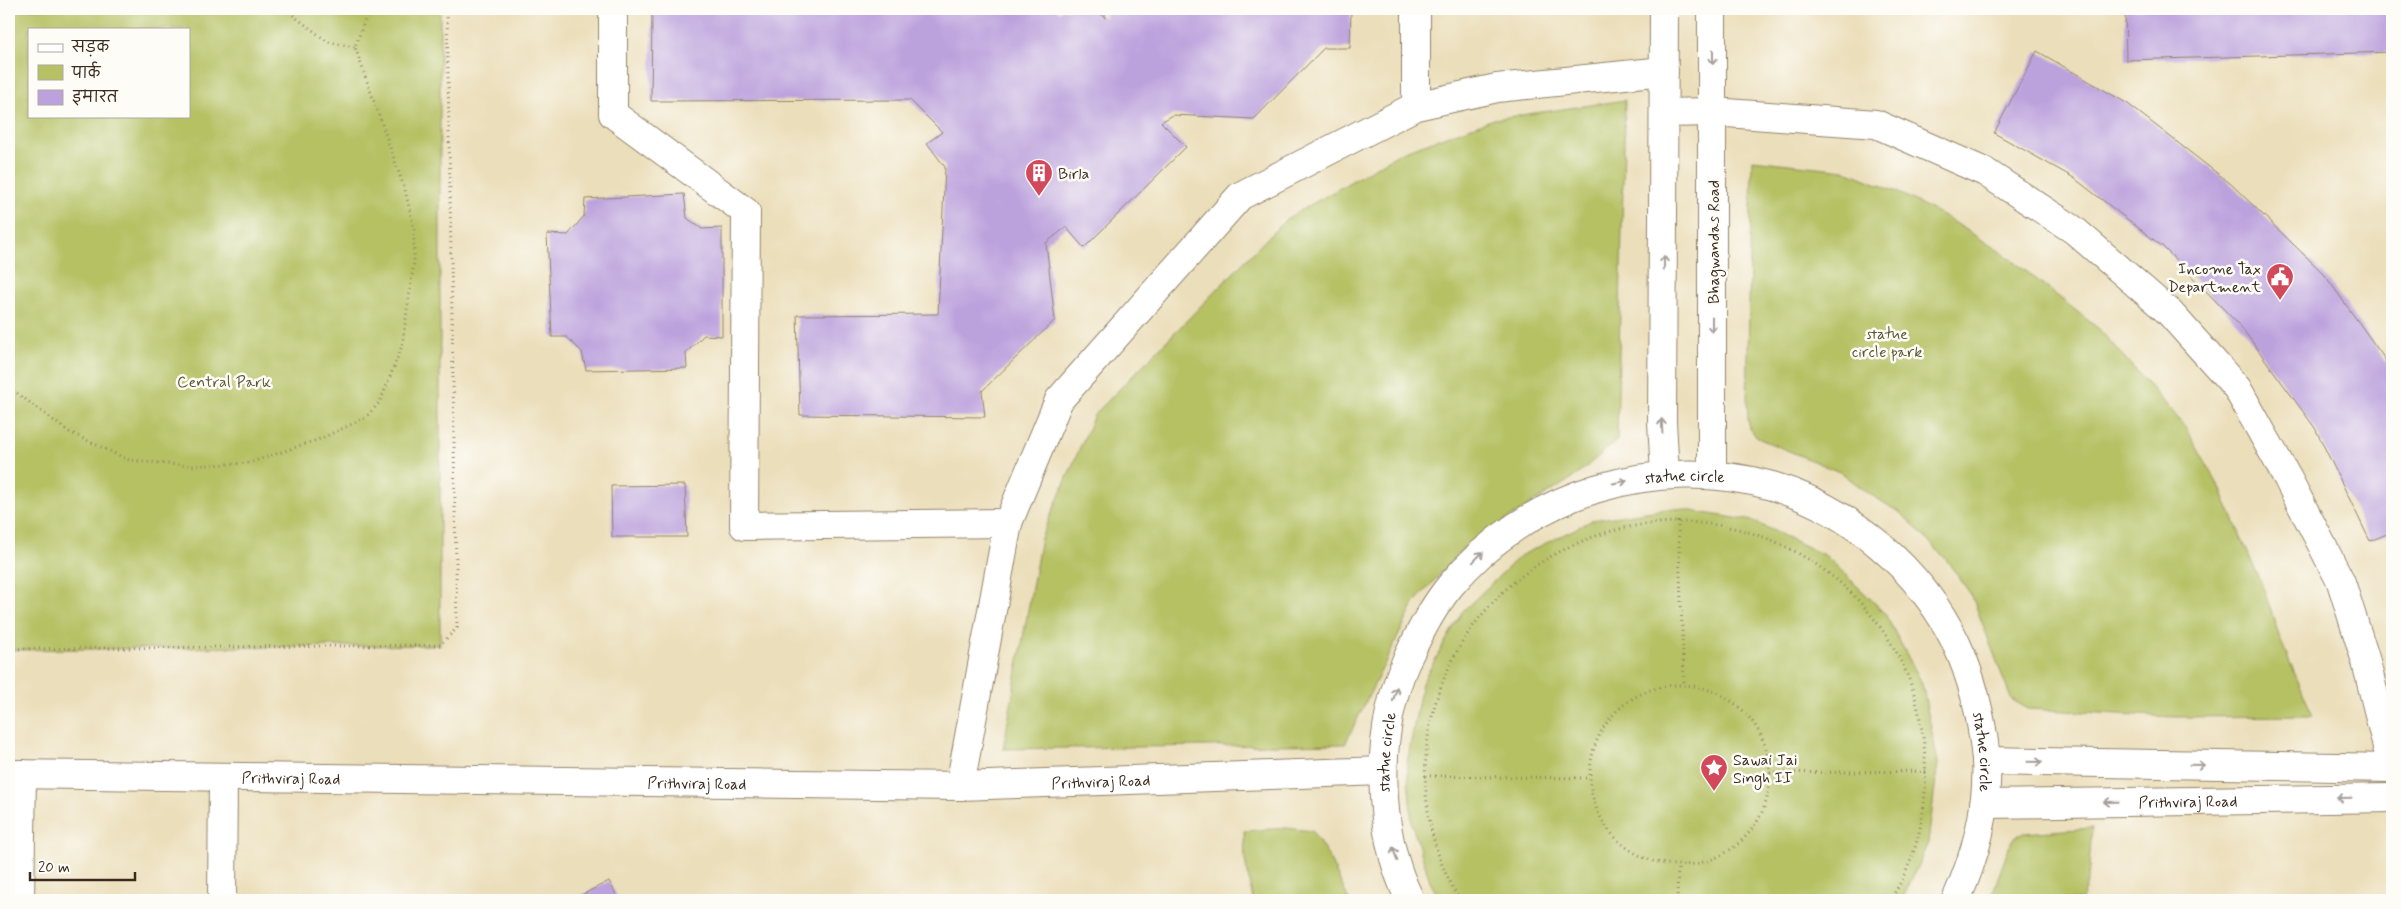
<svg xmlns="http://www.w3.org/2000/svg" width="2401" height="909" font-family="Mynerve,'Playpen Sans Deva',sans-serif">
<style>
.green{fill:#b5c163;stroke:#787640;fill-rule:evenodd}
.building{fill:#bca2dd}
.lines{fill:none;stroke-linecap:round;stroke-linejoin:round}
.minor-casing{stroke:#93846c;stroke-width:30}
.path{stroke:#93846c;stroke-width:3;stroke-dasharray:1 4;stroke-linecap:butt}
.minor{stroke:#fff;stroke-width:28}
.oneway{stroke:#a79f9a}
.labels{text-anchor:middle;stroke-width:5;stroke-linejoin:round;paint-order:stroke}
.poi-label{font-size:16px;fill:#3b2a1e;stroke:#fdfcf7;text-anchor:start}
.street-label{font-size:16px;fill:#3b2a1e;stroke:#fdfcf7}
.park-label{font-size:16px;fill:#605733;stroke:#fdfcf7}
</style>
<rect width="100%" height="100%" fill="#fdfcf7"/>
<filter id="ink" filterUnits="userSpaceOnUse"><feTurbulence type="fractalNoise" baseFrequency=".02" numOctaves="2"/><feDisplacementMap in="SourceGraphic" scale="10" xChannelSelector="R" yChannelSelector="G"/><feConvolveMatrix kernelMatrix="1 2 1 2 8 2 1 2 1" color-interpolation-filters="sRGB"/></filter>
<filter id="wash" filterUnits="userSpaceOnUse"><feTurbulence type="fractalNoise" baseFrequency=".0096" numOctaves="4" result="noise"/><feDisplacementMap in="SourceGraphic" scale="20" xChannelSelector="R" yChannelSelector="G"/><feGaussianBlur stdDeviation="1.12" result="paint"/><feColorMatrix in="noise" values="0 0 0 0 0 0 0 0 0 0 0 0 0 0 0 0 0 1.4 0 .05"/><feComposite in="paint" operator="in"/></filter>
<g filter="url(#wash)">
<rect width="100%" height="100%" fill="#ebdeba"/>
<path class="green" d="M9,9H440V645L9,650ZM29,29H189V116H29Z
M1625,100L1617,440L1577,475L1465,546L1415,602L1345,744L1003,749L1041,538L1094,415L1286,219L1402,152L1494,119Z
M1752,160L1844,170L1897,192L1946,217L2007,256L2099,329L2184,425L2220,488L2266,595L2280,639L2313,716L2174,717L2028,709L2011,699L1972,596L1945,558L1902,514L1868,493L1842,473L1760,439L1749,429L1747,404Z
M1673,508L1753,521L1826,556L1884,612L1922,683L1938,763L1928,843L1902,900H1441L1431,884L1412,825L1407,763L1422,683L1462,612L1520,556L1593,520Z
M1286,828L1312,831L1328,856L1349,900H1253L1245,860L1244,831Z
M2092,828L2088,880L2081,900H1990L2009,847L2015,837L2024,833Z"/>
<g id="blocks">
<path class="building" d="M908,9H1056L1059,12L1063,9H1095L1105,18V9H1351L1350,48H1324L1254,119L1173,115L1161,122L1186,147L1084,248L1066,227L1046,243L1055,320L982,391L985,417L800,415L797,315L938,314L945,167L927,143L942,132L910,100L651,101L652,12Z
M2125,9H2392V52L2126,60Z
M2037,51L2128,104L2231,184L2324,274L2392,369V532L2370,541L2315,428L2242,328L2163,247L2074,178L1994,133Z
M684,194L687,218L702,229L722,228V336L704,335L686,353L687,368L586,370L582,352L567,337H552L547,234L568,235L584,216L585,199Z
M685,485L687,537H612L611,486Z
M609,881L619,900H572Z"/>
</g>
</g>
<g filter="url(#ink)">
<use href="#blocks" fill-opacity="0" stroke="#93846c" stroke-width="1"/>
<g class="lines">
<defs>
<g id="minor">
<path d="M613,9V114L746,212L744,526L1008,523"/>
<path d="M1664,9L1662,422L1665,474"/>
<path d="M1416,106V9"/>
<path d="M1665,113L1713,112L1876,124L1985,172L2074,230L2169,312L2237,388L2288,479L2341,582L2365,658L2392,767"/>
<path d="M1712,475V9"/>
<path d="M1986,761L2392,768"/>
<path id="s1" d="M9,774L960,786L1383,771"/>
<path d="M960,786L1008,523L1059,400L1240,196L1416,106L1497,88L1664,71"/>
<path id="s2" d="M1984,804L2392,798"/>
<path d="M20,900L22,774"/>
<path d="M222,900L223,777"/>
<path id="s3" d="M1410,900C1375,829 1375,731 1407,659C1419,634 1432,608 1450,586C1526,493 1656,453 1772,486C1850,509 1921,570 1956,643C1973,679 1982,720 1986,759C1989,808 1975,857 1956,900"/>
</g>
</defs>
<use href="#minor" class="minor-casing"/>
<path class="path" d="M285,9L328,42L355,47
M9,387L69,432L129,460L190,466L249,463L320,439L365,418L380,402L402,346L414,262V229L405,190L355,47L369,9
M1678,521L1684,683
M9,649L440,645L457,628L447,9
M1590 775a90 90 0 1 1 180 0a90 90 0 1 1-180 0Z
M1770,773L1927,771
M1425,776L1589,778
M1460,900C1430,853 1420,792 1428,737C1459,533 1710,449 1855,597C1883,626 1906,662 1916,701C1933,767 1929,842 1890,900
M1677,900L1678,866"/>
<use href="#minor" class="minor"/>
</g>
<defs><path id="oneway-shaft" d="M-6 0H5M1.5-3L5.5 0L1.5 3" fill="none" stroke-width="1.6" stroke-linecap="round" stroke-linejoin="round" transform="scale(1.25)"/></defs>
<g class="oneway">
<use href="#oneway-shaft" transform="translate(1713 57) rotate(90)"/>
<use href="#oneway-shaft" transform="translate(1664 263) rotate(-89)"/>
<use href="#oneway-shaft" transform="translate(1712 325) rotate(90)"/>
<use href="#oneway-shaft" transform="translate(1662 426) rotate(-93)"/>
<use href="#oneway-shaft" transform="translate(1620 482) rotate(-12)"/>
<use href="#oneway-shaft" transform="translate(1478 557) rotate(-46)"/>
<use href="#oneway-shaft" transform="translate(1395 694) rotate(-74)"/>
<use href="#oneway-shaft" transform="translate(2035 762) rotate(1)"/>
<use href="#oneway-shaft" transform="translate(2197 765) rotate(1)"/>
<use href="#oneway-shaft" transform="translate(2344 798) rotate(179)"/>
<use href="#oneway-shaft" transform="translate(2111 802) rotate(179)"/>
<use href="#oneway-shaft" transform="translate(1395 854) rotate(-108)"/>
</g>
</g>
<defs>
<symbol id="building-pin" viewBox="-11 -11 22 30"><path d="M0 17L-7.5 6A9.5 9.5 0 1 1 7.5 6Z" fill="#d1495b" stroke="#fdfcf7"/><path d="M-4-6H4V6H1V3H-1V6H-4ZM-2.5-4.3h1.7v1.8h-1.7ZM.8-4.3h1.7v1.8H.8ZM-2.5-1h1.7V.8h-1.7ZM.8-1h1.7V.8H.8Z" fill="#fff"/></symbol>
<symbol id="civic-pin" viewBox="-11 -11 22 30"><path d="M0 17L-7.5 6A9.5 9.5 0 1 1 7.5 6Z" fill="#d1495b" stroke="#fdfcf7"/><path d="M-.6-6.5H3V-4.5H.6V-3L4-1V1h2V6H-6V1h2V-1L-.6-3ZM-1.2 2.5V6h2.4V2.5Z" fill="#fff"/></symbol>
<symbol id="sight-pin" viewBox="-11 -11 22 30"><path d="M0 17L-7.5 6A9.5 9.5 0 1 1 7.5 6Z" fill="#d1495b" stroke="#fdfcf7"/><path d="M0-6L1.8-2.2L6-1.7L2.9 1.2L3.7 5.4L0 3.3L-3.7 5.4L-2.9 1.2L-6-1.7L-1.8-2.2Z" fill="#fff"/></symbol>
</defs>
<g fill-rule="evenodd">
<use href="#building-pin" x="1023" y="157" width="32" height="43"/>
<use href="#civic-pin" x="2264" y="261" width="32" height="43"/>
<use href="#sight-pin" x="1698" y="752" width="32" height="43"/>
</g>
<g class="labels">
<g class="poi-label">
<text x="1058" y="179">Birla</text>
<text x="2261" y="274" text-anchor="end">Income Tax<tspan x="2261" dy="18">Department</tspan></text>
<text x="1733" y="765">Sawai Jai<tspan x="1733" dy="18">Singh II</tspan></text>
</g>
<g class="street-label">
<text transform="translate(1713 242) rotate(-90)" y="6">Bhagwandas Road</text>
<text dy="6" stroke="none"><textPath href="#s3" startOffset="601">statue circle</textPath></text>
<text dy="6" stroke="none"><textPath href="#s3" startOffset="152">statue circle</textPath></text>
<text dy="6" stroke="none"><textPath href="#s3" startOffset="1051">statue circle</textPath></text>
<text dy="6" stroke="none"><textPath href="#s1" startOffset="282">Prithviraj Road</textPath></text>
<text dy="6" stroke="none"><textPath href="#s1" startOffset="1092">Prithviraj Road</textPath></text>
<text dy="6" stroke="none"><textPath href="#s1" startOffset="688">Prithviraj Road</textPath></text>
<text dy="6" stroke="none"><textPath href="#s2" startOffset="204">Prithviraj Road</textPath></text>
</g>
<g class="park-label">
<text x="1887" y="339">statue<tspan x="1887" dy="18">circle park</tspan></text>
<text x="224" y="387">Central Park</text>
</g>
</g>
<rect width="2401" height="909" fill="none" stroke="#fdfcf7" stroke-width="30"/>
<rect x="28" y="28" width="162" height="90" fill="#fdfcf7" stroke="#afa8a0"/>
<rect x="38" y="44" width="25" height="8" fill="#ffffff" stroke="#afa8a0"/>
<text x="72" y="52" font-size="15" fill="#3b2a1e">सड़क</text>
<rect x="38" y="65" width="25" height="15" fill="#b5c163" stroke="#afa8a0"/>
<text x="72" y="78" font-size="15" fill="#3b2a1e">पार्क</text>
<rect x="38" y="90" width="25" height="15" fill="#bca2dd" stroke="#afa8a0"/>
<text x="72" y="102" font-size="15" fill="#3b2a1e">इमारत</text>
<path d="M30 872v8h105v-8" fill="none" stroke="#3b2a1e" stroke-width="2.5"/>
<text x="38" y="872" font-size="15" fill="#3b2a1e" stroke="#fdfcf7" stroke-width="4" paint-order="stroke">20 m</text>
</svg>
